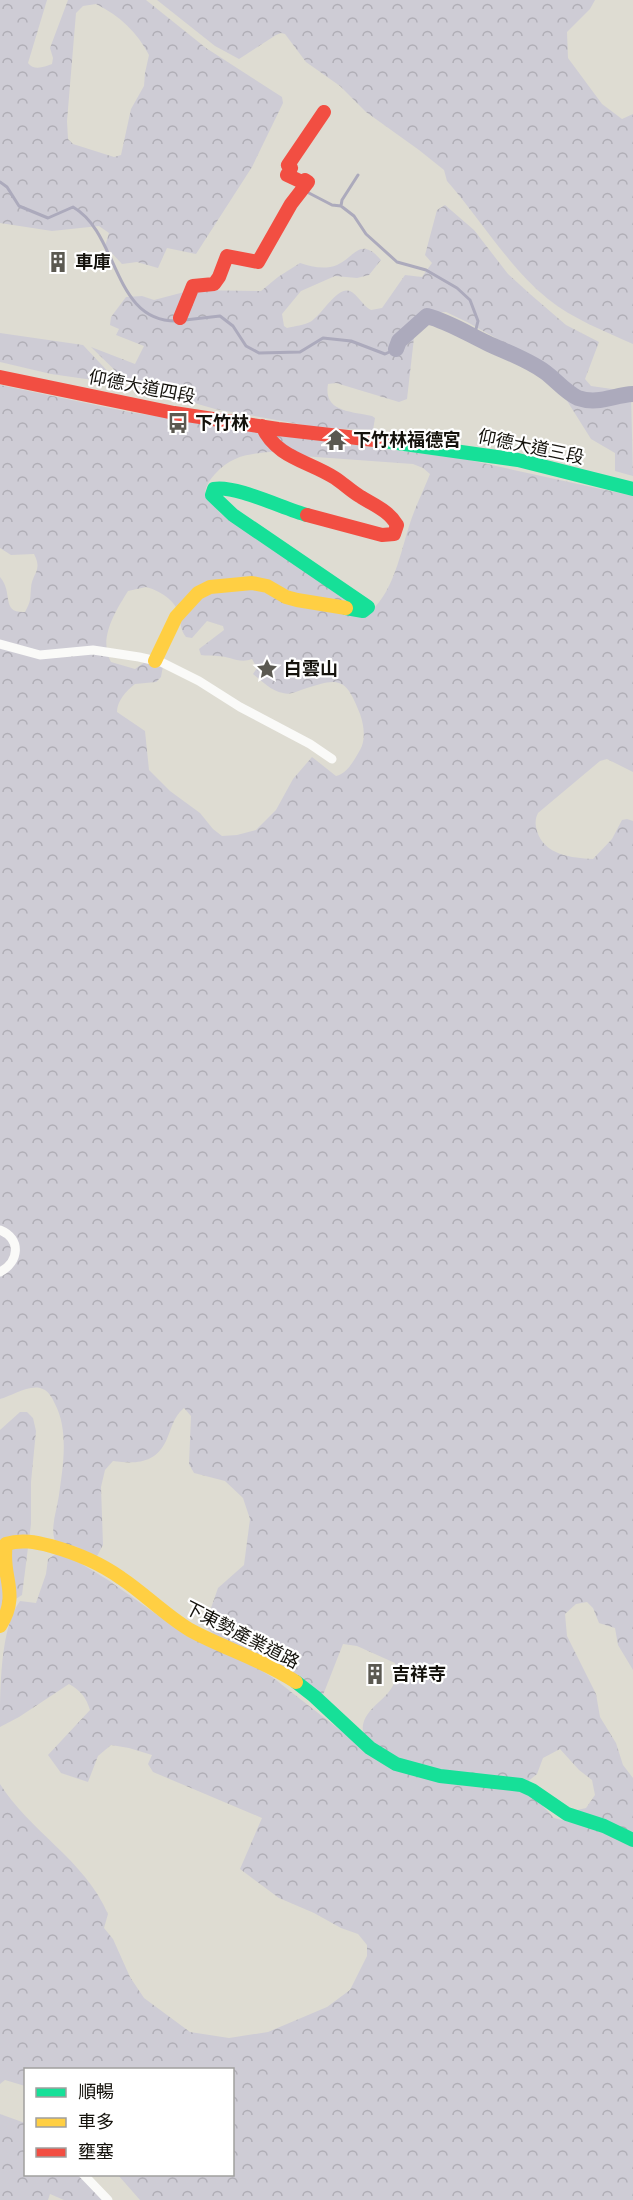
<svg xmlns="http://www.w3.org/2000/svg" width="633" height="2200" font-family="'Alegreya Sans','Noto Sans TC',sans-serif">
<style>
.forest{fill:url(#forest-crowns);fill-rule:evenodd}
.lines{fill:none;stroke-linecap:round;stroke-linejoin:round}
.stream{stroke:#acaabc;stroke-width:3}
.river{stroke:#acaabc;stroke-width:16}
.street{stroke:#fafaf8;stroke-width:9}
.fast{stroke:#16e098;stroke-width:14}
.slow{stroke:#ffcf43;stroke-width:14}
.jam{stroke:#f24e42;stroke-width:14}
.labels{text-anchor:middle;stroke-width:4.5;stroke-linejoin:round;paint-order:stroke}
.poi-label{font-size:18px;font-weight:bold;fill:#14120c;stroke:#fff;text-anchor:start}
.street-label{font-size:18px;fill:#14120c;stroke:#fff}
</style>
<defs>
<pattern id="forest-crowns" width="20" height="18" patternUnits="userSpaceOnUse" patternTransform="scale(1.5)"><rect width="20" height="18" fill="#ceccd5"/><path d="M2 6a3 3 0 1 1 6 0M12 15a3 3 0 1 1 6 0" fill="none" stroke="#b0aeb6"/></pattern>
</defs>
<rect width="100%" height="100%" fill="#dedcd2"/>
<path class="forest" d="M0,0H47L28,63C34,71 44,67 52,64L53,58L50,48L68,0H146L206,48L282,97L283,103L252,167L196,254L167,248L158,268L137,262L122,264L105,246L109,233L99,226L52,231L0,223ZM96,4C120,16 137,32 149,55L145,73L144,86L131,109L121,155L114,157L73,144L68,139L67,121L76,13L83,6Z
M157,0H595L590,9L567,32L568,58L602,104L622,119L633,114V344C604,331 573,319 548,299C508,266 481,220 447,181L444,170L419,150L366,112L340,86L306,62L285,34L281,33L276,35L239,59L215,46Z
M445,205L474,230L508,274L530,294L566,325L599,342L585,379L591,386L626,391L631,395L633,476L615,471V453L591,439L564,396L517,350L467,322L446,312L421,314L415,329L407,399L399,402L336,383L328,384C323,412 351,411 372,416L375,418L373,430L321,428L215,409L129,384L91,347L135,364L144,346L116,335L119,329L110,325L111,317L126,297L142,296L154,300L192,290L261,291L278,277L300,263C312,267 325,270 337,265C355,257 360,236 381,260L369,275L357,278L335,276L301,291L282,314L284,326L287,328C295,326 304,325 310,322C322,315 337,286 350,291C358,295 363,306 371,310L382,308L405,275L422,277L432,263L425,255L437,210Z
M0,333L83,345L114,378V383L51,374L0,362Z
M0,385L129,412L292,437L464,459L633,496V772L607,759L600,761L538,813C535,819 535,824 537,831C544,855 572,858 593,859L612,839L622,820L627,819L633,821V1670L618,1645L615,1628L599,1623L593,1608L587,1602L576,1604L565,1614L567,1636L596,1694L600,1717L616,1743L623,1765L633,1778V1838L573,1811L586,1808L595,1795L592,1780L579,1770L560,1749L543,1758L537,1774L526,1783C500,1780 347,1765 364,1721C373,1699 402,1695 395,1663L357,1646L343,1644L323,1695L312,1691L217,1637L208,1629L211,1608L218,1588L244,1565L250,1519L243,1498L225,1481L194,1473L189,1464L191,1416L184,1408C173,1417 172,1428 166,1441C155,1464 135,1464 113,1461L105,1470L101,1487L103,1545L96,1558L77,1547L55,1541C50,1527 57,1510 59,1495C63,1467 69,1430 55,1404C52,1397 48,1390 40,1388C27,1385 12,1396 0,1399V1275L18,1248L0,1227V577C14,593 0,613 25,612C31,601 30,600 31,588C32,573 43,571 34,554L11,555L0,548ZM279,451L302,456L413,464L423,468L430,474C425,487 419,499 414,512C401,545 397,589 369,613L259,541L220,513L205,494C206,485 209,481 215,474C234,453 252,454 279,451ZM146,587C159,590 176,601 179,614C181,624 180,629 186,637L192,638L207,621L223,626L224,630L199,649L201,655C207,656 211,655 217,656C230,656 239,664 252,659L257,668L253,674C262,681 271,691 283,693C290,695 295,692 301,690C338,678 345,675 360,714C364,725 366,740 360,750C354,760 348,773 336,776L312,757L293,779L276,810L256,830L237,835L222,836L213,829L200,813L170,791L149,770L145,731L117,712C117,701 126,691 135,684L156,682L161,677L163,666L145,662L135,669L111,662C98,639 115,612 128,591Z
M0,1235L5,1236L13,1248L11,1257L0,1268Z
M20,1412H27L33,1418L36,1431L31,1482V1524L22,1595L11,1602L0,1618V1430Z
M56,1554L75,1560L108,1580L187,1636L247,1662L272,1677L381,1762L521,1790L535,1798L554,1818L603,1830L633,1844V2200H140L118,2175L232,2174V2070H26L25,2086L5,2080L0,2084V1784C30,1832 84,1859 108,1914L104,1928L113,1939L130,1977L144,1998L190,2032L229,2038L268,2032L327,2007L350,1990L367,1956V1945L358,1934L341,1928L314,1913L279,1898L240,1869L262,1818L153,1772L148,1764L152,1755L129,1748L111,1745L98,1756L88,1782L61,1773L48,1755L90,1710C86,1697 81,1691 69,1684L19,1717L0,1727C0,1690 0,1628 20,1601L36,1603L46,1574L48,1559Z
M0,2114L25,2123L26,2174L82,2175L102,2200H64L50,2194L48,2200H0Z"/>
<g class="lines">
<path class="stream" d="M0,182L7,187L19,206L48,218L73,207C120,234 112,324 179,321
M307,192L332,205L341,206L354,216L366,234L397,262L426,270L457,288L470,300L478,321L474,337
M341,206L342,200L358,175
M185,320L220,316L233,326L246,346L259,353L300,352L323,338L351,341L385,354L396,349"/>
<path class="river" d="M396,349L399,341L427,316C449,322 466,333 487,343C506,352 527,359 545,372C556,380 565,392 578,398C598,405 614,395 633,394"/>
<path class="street" d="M0,644L40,655L93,650L139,657L161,662L199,681L240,707L310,744L332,759
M0,1230C22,1239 19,1262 0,1272
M83,2174L108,2200"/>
<path class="fast" d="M383,441L518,460L633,489
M307,515C284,509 236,485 214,489L212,495L233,515L368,607L363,611L346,608
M296,1682L314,1696L370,1748L396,1764L440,1776L521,1785L532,1790L567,1814L604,1826L633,1840"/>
<path class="slow" d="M155,661L176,617L198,593L210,587L252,583L267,586L286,597L297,600L346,608
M0,1626C21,1593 0,1576 6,1544C21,1539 36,1542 51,1546C76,1553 100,1563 121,1578C145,1594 165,1615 190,1630C225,1649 263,1660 296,1682"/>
<path class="jam" d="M180,318L193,286L214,284L219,277L227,256L258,262L291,204L308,182L305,180L302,182L287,175L291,168L288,165L324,112
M0,377L174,413L278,429L383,441
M262,426C276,458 309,461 335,478C344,484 352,492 361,497C374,505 389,511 397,525L394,534L382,535L307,515"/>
</g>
<defs>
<symbol id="building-bare" viewBox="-9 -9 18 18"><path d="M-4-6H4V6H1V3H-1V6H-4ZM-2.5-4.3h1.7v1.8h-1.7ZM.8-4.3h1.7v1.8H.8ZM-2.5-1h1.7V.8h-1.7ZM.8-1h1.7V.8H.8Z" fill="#5b5951" stroke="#fff" stroke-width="2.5" paint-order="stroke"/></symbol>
<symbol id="bus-bare" viewBox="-9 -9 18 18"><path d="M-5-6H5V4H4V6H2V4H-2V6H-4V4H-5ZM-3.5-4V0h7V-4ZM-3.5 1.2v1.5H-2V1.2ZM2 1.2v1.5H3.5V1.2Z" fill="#5b5951" stroke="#fff" stroke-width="2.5" paint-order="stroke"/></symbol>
<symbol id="temple-bare" viewBox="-9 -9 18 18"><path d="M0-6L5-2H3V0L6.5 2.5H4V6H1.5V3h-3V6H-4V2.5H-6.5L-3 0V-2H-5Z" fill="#5b5951" stroke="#fff" stroke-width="2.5" paint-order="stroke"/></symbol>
<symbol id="sight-bare" viewBox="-9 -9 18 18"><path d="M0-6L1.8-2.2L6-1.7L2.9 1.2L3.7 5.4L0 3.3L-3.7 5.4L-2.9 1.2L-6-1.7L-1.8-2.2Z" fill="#5b5951" stroke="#fff" stroke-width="2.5" paint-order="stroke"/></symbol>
</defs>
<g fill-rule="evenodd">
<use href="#building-bare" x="43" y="247" width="30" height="30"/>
<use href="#bus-bare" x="163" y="408" width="30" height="30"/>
<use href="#temple-bare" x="321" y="425" width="30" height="30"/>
<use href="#sight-bare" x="252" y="654" width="30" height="30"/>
<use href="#building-bare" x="360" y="1659" width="30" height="30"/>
</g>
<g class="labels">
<g class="poi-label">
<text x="75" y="268">車庫</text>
<text x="195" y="429">下竹林</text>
<text x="353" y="446">下竹林福德宮</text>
<text x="284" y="675">白雲山</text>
<text x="392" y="1680">吉祥寺</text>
</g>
<g class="street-label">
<text transform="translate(142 387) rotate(11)" y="6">仰德大道四段</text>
<text transform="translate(531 447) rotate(12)" y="6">仰德大道三段</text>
<text transform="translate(242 1635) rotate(27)" y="6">下東勢產業道路</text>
</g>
</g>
<rect x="24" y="2068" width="210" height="108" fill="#ffffff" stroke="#a1a09e" stroke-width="1.5"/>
<rect x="36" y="2088" width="30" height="9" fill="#16e098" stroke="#a1a09e" stroke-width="1.5"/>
<text x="78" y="2098" font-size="18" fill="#14120c">順暢</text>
<rect x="36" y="2118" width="30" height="9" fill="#ffcf43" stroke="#a1a09e" stroke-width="1.5"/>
<text x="78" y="2128" font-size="18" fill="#14120c">車多</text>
<rect x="36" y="2148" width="30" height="9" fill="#f24e42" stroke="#a1a09e" stroke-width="1.5"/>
<text x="78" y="2158" font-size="18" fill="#14120c">壅塞</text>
</svg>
